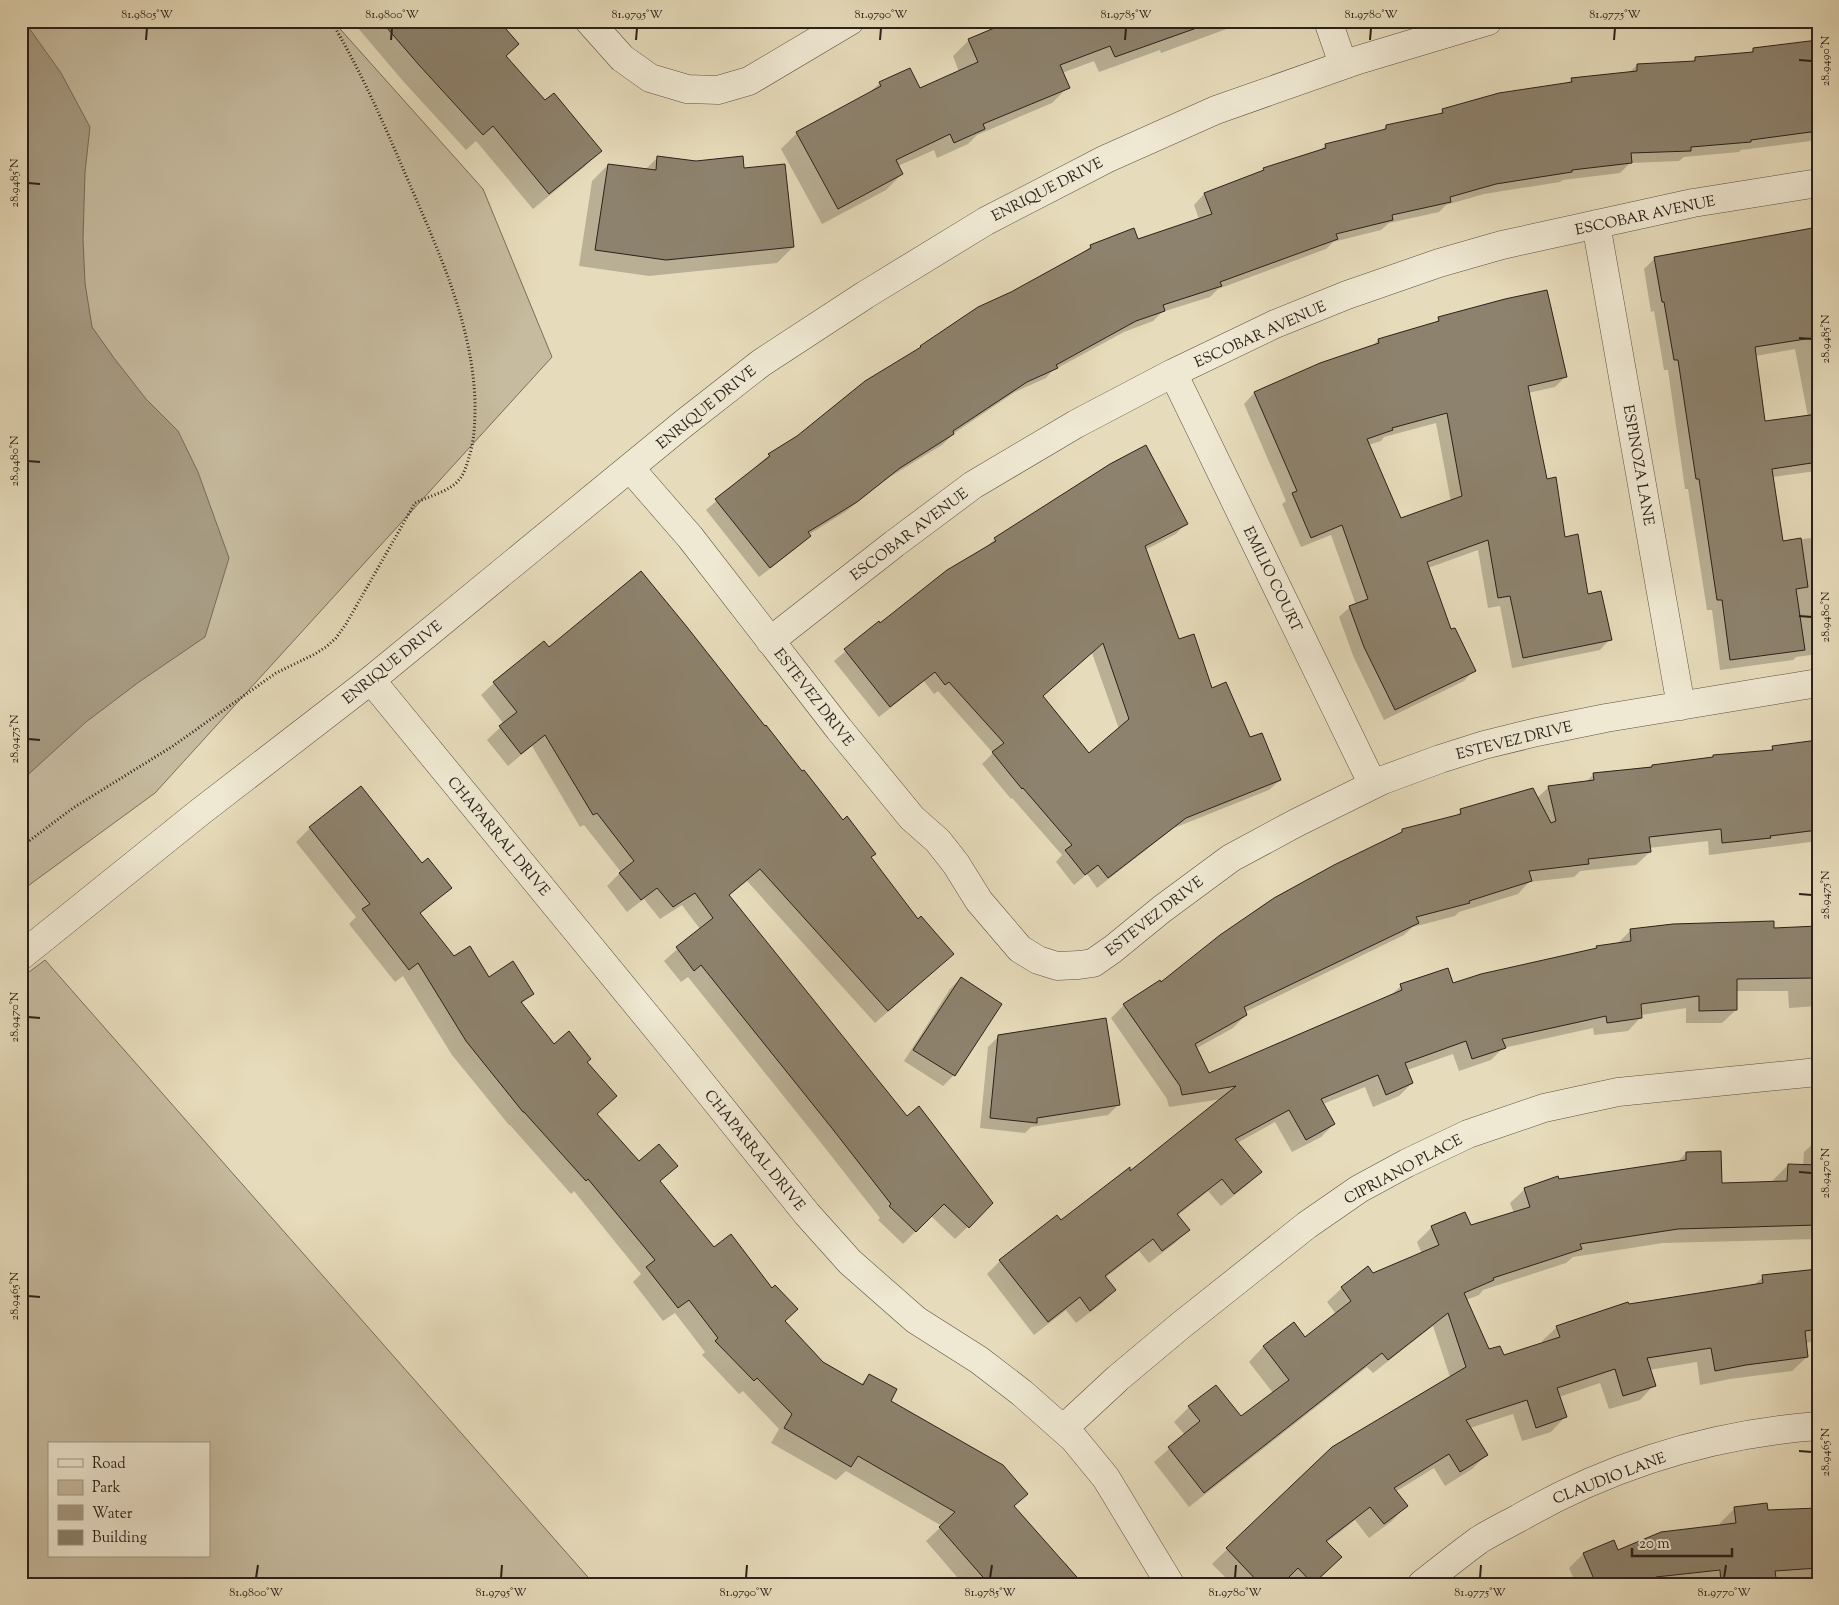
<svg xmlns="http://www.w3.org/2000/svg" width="1839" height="1605" font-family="'Sorts Mill Goudy',serif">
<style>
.green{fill:#c6bb9f;stroke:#796e5c;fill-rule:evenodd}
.water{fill:#a79c84;stroke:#766b5a}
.shadow{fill:#0003;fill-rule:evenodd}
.building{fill:#8d826d;stroke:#2c211a;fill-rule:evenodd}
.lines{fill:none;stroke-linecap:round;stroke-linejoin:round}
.minor-casing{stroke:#5a5042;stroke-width:29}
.tertiary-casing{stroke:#5a5042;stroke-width:29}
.path{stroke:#2c211a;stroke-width:3;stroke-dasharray:1 2.5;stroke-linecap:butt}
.minor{stroke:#efe8d2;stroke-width:28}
.tertiary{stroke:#efe8d2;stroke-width:28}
.ticks{fill:none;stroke:#2c211a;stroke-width:2}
.labels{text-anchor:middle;stroke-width:5;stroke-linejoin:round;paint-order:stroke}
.street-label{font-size:15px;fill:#2c211a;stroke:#efe8d2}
.neatline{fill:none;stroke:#2c211a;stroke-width:2}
.ticks-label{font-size:12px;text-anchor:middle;fill:#2c211a}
</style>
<rect width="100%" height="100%" fill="#e6dbba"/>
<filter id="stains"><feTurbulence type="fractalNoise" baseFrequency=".004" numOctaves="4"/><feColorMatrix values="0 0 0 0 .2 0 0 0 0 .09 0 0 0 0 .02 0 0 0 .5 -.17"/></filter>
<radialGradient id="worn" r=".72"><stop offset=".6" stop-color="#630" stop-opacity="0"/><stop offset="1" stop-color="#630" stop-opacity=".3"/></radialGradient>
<path class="green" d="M21,21H333L483,189L552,357L155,793L21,891Z
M45,960L594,1584H21V978ZM49,1444H209V1556H49Z"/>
<path class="water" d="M21,21H24L61,73L90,127L85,172L83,239L85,283L92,327L114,358L146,399L178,431L198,472L229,558L205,637L139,682L86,722L21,781Z"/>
<path class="shadow" d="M352,21H484L505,57L545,102L600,151L584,167L533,209L476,141L466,150L403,81Z
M1015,21H1237L1232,27L1161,53L1160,50L1099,72L1094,61L1062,73L1068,87L1052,103L977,135L968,144L937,158L934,150L898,166L902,174L886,190L822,224L781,149L797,133L868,94L880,83L919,90L959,72L953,56L969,40Z
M1818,41V140L1741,150L1739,152L1684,157L1679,161L1630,163L1620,173L1563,180L1560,182L1484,194L1446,205L1439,212L1389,223L1381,230L1333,242L1326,249L1218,289L1210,297L1162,312L1153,321L1124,332L1052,371L1046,378L1015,392L953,434L942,445L888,478L845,512L808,535L809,536L799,546L759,577L706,510L769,455L797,437L921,347L979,308L1011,293L1081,255L1091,246L1137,240L1199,219L1194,205L1204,194L1260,173L1264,169L1319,152L1325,145L1381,132L1386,126L1438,116L1443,110L1568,83L1572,79L1629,73L1637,65L1691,63L1696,58L1749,54L1753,50Z
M658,157L743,169L793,247L777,263L649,276L579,266L592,181L608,165L645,170Z
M1818,228V484L1816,471L1772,477L1782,542L1818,537V654L1796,657L1793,660L1720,670L1712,610H1707L1688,489H1685L1668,370H1664L1654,311L1651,312L1644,269L1655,258ZM1795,349L1808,417L1764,423L1755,356Z
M1439,319L1565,377L1555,387L1528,393L1546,480L1564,538L1587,595L1610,639L1600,650L1512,668L1500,606L1488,608L1478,550L1428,568L1451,631L1474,670L1464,681L1384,720L1354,658L1339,617L1350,607L1356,605L1331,535L1301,547L1282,504L1286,501L1244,404L1254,393L1321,364L1371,348L1378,340L1433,325ZM1436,423L1451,502L1400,520L1368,445L1381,441L1384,437Z
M1186,523L1176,534L1145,550L1178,641L1211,690L1280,780L1269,790L1174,828L1097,888L1087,874L1074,885L1056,862L1062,855L1012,798L1011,799L982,764L993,753L938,691L934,694L924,681L879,717L834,661L879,623L880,625L984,549L995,539ZM1092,653L1119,729L1089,755L1042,697Z
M544,643L549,648L870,858L940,966L875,1023L747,881L728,896L906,1118L992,1203L955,1239L931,1216L903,1244L878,1220L880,1218L818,1139L688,977L681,982L664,961L700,929L682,905L660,919L644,899L627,912L607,886L621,872L584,825L580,827L532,746L508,766L487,740L504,724L481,695L494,683Z
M1818,741V841L1709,855L1708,841L1649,848L1650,852L1636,865L1580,871L1574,877L1529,882L1518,894L1459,912L1455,916L1413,927L1404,935L1245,1012L1246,1015L1233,1028L1195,1049L1208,1075L1389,997L1401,986L1453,985L1594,950L1597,947L1617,944L1630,931L1773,930L1818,927V1006L1789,1008L1788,991H1735L1736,1010L1722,1023H1686V1008L1641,1015V1017L1628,1031L1594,1035L1593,1028L1503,1048L1491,1060L1459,1071L1453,1054L1407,1070L1412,1083L1399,1096L1373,1107L1365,1087L1323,1104L1334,1124L1321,1137L1292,1152L1275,1122L1237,1143L1260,1172L1247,1185L1221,1206L1208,1191L1177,1216L1188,1230L1175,1243L1149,1263L1139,1251L1105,1278L1115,1290L1102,1303L1076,1323L1066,1310L1034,1335L987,1274L1000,1261L1057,1217L1061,1222L1129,1174L1222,1099L1169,1107L1167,1099L1111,1018L1124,1005L1397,836L1402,831L1454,818L1461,811L1537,798L1549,787L1586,782L1594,774L1769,751L1773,747Z
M361,788L422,865L450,888L420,914L453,958L489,978L532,994L521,1004L553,1046L586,1062L615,1096L596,1115L639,1162L676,1166L659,1182L714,1249L822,1363L860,1385L870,1375L889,1401L1026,1494L1013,1507L1064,1565L1066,1563L1080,1584H963L926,1541L942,1526L846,1471L836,1480L771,1443L779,1429L743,1391L739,1394L702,1355L705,1352L675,1313L663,1321L633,1282L641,1274L574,1191L571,1194L510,1125H509L452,1055L403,976L395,982L349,924L356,917L296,842L310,828Z
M961,978L1001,1004L954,1075L943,1086L904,1061L950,989Z
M999,1036L1119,1104L1108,1115L1031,1127L1025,1133L980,1128L988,1047Z
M1818,1139V1239L1663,1243L1573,1257L1566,1263L1483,1290L1479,1295L1466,1300L1489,1351L1503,1356L1543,1343L1542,1341L1557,1327L1628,1305L1754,1285L1763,1277L1818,1270V1341L1805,1343L1807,1357L1792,1371L1730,1379L1700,1385L1697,1362L1649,1370L1654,1385L1640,1400L1609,1409L1600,1383L1559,1397L1565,1417L1551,1432L1522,1441L1513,1414L1470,1428L1486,1455L1472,1469L1445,1486L1434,1468L1395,1492L1406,1506L1392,1521L1369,1538L1355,1520L1326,1543L1325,1572L1313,1584H1285L1283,1582L1280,1584H1232L1212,1564L1332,1448L1450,1377L1433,1326L1373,1373L1367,1367L1189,1507L1154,1462L1185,1435L1174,1422L1189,1407L1216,1387L1240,1418L1273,1393L1249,1362L1263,1347L1294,1324L1305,1338L1336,1314L1327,1302L1342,1288L1367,1268L1373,1275L1422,1254L1417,1242L1432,1227H1470L1514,1213L1510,1203L1525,1189L1558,1180L1677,1163L1686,1153L1721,1184L1773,1183V1180L1788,1165L1803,1166L1804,1152Z
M1818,1506V1582L1775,1584H1576L1569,1568L1583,1554L1618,1552L1721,1526L1720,1523L1735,1508L1767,1512L1817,1509Z"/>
<path class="building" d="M381,21H499L519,44L506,56L545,100L554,93L602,151L549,194L493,126L483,135L419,65Z
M1011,21H1204L1205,25L1115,57L1110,46L1060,65L1070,88L983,124L985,129L954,143L950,134L896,160L903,174L838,209L796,132L881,86L879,82L910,68L920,88L978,62L968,39Z
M1818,40V131L1751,140V142L1691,147V151L1631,153L1632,163L1572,170V172L1496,184L1450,197L1451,202L1392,215L1393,220L1336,234L1338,239L1220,282L1222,286L1163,305L1165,311L1136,321L1056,365L1058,368L1027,382L953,431L954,434L900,468L857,502L808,532L811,536L770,568L715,499L770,456L768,454L797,436L865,381L921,347L920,346L978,307L1011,292L1091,248L1090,245L1134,228L1138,239L1212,214L1204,193L1264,170L1263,168L1326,148L1325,144L1386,129V125L1443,113L1442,109L1499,93L1572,82L1571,78L1637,71V64L1695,61V57L1753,52V48Z
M657,156L696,161L743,156L744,168L785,164L794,247L666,260L595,250L608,164L656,170Z
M1818,227V337L1755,347L1765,421L1818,414V462L1772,469L1783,541L1801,538L1808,587L1796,589L1805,650L1730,660L1722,600H1717L1699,479H1696L1678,360H1674L1664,302H1662L1654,257Z
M1547,290L1567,377L1528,386L1547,479L1556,477L1565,537L1578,534L1588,594L1601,591L1612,640L1523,658L1510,596L1498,598L1488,540L1427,562L1451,629L1455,628L1476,671L1395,710L1364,647L1349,606L1368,599L1342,525L1311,538L1292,493L1297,491L1254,392L1320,363L1379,343L1378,339L1439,321L1438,317L1505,299ZM1447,413L1462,496L1401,518L1367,439L1393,430L1392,428Z
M1146,445L1188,524L1145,546L1179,639L1194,634L1212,688L1226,682L1250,737L1262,733L1281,780L1186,818L1108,878L1098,865L1085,875L1065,850L1072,845L1023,788L1022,789L992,752L1004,743L949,682L945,685L935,672L890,707L844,649L879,621L880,623L947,570L996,541L994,538L1110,464ZM1103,643L1129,719L1089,753L1043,696Z
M641,571L687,627L765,726L766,725L802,771L804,770L843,820L847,816L876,854L871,857L918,919L921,916L954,954L888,1011L760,869L729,895L907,1116L919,1106L993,1203L969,1228L944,1204L916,1232L889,1206L891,1204L831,1127L701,965L694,971L676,947L713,918L695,893L673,907L657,888L641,900L619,873L634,861L597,813L593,815L545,735L521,754L499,726L517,712L493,682L544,641L549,647Z
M1818,740V830L1770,836L1771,838L1722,843L1721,829L1649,837L1651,852L1588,859L1589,864L1529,871L1532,881L1469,901L1470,903L1416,917L1419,923L1244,1007L1247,1015L1195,1044L1209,1073L1402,990L1400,984L1448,968L1453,983L1481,974L1597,948L1596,946L1631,941L1630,929L1673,924L1774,921V928L1818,926V978L1737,979V1010L1699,1011V996L1641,1004L1642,1018L1607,1023L1606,1016L1502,1039L1506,1048L1472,1059L1466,1041L1405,1063L1413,1083L1386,1095L1378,1075L1321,1099L1335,1124L1306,1140L1289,1110L1235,1139L1262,1172L1234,1194L1222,1179L1177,1214L1190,1230L1162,1251L1153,1239L1105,1276L1116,1290L1090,1311L1080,1297L1048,1322L999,1260L1057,1215L1061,1220L1130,1167V1171L1236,1086L1182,1095L1180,1086L1123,1004L1160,980L1161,982L1220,935L1274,898L1334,865L1402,832V829L1461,814L1460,809L1533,788L1551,823L1556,821L1548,786L1594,780L1593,773L1652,767V765L1713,757V755L1773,750L1772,746Z
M361,786L422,863L428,858L452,888L420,913L454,956L470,946L489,977L513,961L534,994L521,1002L554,1044L569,1031L591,1059L587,1062L617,1096L597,1114L639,1161L659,1144L678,1166L660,1181L714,1247L731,1234L772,1288L775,1285L798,1309L785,1321L823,1362L863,1385L869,1374L897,1389L891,1401L1003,1465L1028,1494L1014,1506L1083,1584H989L939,1527L955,1512L858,1456L851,1467L784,1428L792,1414L757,1378L754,1381L715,1341L718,1338L689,1300L678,1308L646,1267L655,1260L588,1179L586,1181L524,1112H523L466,1041L418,963L409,970L362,909L370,904L309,827Z
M961,977L1002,1004L955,1076L913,1050Z
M1106,1018L1120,1105L1037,1118V1123L990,1118L998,1035Z
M1721,1151L1722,1183L1787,1181L1788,1164L1818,1165V1225L1678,1229L1580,1244L1582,1249L1493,1278L1494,1280L1464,1293L1489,1349L1500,1346L1504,1355L1560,1337L1556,1326L1628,1302L1629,1304L1763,1283L1762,1275L1818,1269V1329L1805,1331L1808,1357L1746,1365L1715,1371L1711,1348L1647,1358L1656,1386L1623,1396L1615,1369L1557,1388L1567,1417L1536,1428L1527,1400L1466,1420L1488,1455L1460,1472L1449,1454L1394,1488L1408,1506L1384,1524L1370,1507L1326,1541L1342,1557L1313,1584L1298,1568L1282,1584H1260L1226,1548L1332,1447L1466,1367L1448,1313L1388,1360L1382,1353L1204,1493L1168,1447L1200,1421L1188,1406L1216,1385L1241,1416L1289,1380L1263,1346L1294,1322L1305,1337L1351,1301L1341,1287L1368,1266L1373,1273L1439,1245L1431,1226L1465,1212L1471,1225L1530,1207L1524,1188L1558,1176L1559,1179L1686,1160V1152Z
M1767,1503L1768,1510L1818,1508V1568L1775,1571L1776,1578L1723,1584H1721L1720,1570L1656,1577L1659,1584H1596L1583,1553L1614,1540L1618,1550L1661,1532L1736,1523L1734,1507Z"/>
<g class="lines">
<defs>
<path id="minor" d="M589,21L622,58L650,78L687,89L718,90L749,81L850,21
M1328,21L1343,64
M1596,224L1681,706
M1173,373L1373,785
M630,468L690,537L839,729L912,818L938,841L956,864L979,901L1020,949L1038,960L1057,966L1079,965L1093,963L1113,949L1162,909L1231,858L1296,823L1383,780L1440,759L1484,745L1537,732L1606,718L1818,683
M770,641L894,544L973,485L1076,424L1173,373L1275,324L1347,295L1439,263L1502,245L1693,203L1818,183
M371,680L686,1064L807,1214L850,1262L916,1320L979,1360L1022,1393L1074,1439L1106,1478L1170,1584
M1063,1429L1118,1378L1180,1326L1307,1225L1359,1189L1407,1163L1468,1134L1544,1108L1618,1092L1818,1072
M1422,1584C1441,1569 1460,1554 1479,1540C1492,1532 1506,1525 1519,1518C1611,1465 1713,1434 1818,1426"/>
<path id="tertiary" d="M21,956L200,812L371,680L683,424L761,363L865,295L986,221L1106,159L1216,110L1358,60L1488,21"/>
</defs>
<use href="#minor" class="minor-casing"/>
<use href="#tertiary" class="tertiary-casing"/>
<path class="path" d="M21,847L73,808L173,746L276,673L313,655L326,647L336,638L346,624L415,503C427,497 450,491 458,481C465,474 467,463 470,454C475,436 475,419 475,401C472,322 438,250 407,178C384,124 361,71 331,21"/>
<use href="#minor" class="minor"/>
<use href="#tertiary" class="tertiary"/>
</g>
<path class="ticks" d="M146,40L147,28M391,40L392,28M636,40L637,28M880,40L881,28M1125,40L1126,28M1370,40L1371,28M1614,40L1615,28M1799,60L1812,61M28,183L40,184M1799,338L1812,339M28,461L40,462M1799,616L1812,617M28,739L40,740M1799,894L1812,895M28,1017L40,1018M1799,1172L1812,1173M28,1296L40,1297M1799,1451L1812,1452M256,1578L258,1565M501,1578L502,1565M746,1578L747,1565M990,1578L992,1565M1235,1578L1236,1565M1480,1578L1481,1565M1724,1578L1726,1565"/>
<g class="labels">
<g class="street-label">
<text transform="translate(1047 189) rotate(-27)" y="5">ENRIQUE DRIVE</text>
<text transform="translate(1645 215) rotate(-12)" y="5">ESCOBAR AVENUE</text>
<text transform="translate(1260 334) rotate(-24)" y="5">ESCOBAR AVENUE</text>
<text transform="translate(706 407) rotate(-39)" y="5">ENRIQUE DRIVE</text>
<text transform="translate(1639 465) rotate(80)" y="5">ESPINOZA LANE</text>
<text transform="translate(909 534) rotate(-37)" y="5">ESCOBAR AVENUE</text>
<text transform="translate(1273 579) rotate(64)" y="5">EMILIO COURT</text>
<text transform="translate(392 662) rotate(-39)" y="5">ENRIQUE DRIVE</text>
<text transform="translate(814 697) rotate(52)" y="5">ESTEVEZ DRIVE</text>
<text transform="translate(1514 740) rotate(-14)" y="5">ESTEVEZ DRIVE</text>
<text transform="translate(499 836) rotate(50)" y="5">CHAPARRAL DRIVE</text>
<text transform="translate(1154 916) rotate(-38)" y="5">ESTEVEZ DRIVE</text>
<text transform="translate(755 1150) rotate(51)" y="5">CHAPARRAL DRIVE</text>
<text transform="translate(1403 1169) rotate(-28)" y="5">CIPRIANO PLACE</text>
<text transform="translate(1609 1478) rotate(-21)" y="5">CLAUDIO LANE</text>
</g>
</g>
<rect width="1839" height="1605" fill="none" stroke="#e6dbba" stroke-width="55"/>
<rect x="48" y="1442" width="162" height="115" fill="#efe8d2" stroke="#a19888"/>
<rect x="58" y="1459" width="25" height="8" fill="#efe8d2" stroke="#a19888"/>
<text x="92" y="1468" font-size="15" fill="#2c211a">Road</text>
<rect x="58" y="1480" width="25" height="15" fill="#c6bb9f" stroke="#a19888"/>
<text x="92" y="1492" font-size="15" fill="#2c211a">Park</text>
<rect x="58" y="1505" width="25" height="15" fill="#a79c84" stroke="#a19888"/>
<text x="92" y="1518" font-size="15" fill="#2c211a">Water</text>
<rect x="58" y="1530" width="25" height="15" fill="#8d826d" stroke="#a19888"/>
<text x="92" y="1542" font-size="15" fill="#2c211a">Building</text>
<path d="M1632 1548v8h100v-8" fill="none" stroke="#2c211a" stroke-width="2.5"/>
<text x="1639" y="1548" font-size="15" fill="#2c211a" stroke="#efe8d2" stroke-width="4" paint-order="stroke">20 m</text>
<rect x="28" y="28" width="1784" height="1550" class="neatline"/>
<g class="ticks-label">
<text x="147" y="18">81.9805°W</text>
<text x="392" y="18">81.9800°W</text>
<text x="637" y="18">81.9795°W</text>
<text x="881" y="18">81.9790°W</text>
<text x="1126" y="18">81.9785°W</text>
<text x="1371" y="18">81.9780°W</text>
<text x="1615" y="18">81.9775°W</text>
<text transform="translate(1825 61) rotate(-90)" y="4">28.9490°N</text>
<text transform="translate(14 183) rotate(-90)" y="4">28.9485°N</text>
<text transform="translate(1825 339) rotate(-90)" y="4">28.9485°N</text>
<text transform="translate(14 461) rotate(-90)" y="4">28.9480°N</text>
<text transform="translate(1825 617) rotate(-90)" y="4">28.9480°N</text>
<text transform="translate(14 739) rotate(-90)" y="4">28.9475°N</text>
<text transform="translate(1825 895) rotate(-90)" y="4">28.9475°N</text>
<text transform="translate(14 1017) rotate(-90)" y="4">28.9470°N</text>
<text transform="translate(1825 1173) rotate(-90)" y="4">28.9470°N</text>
<text transform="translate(14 1296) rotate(-90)" y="4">28.9465°N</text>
<text transform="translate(1825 1452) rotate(-90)" y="4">28.9465°N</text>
<text x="256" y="1596">81.9800°W</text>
<text x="501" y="1596">81.9795°W</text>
<text x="746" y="1596">81.9790°W</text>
<text x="990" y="1596">81.9785°W</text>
<text x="1235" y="1596">81.9780°W</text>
<text x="1480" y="1596">81.9775°W</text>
<text x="1724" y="1596">81.9770°W</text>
</g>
<rect width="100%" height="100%" filter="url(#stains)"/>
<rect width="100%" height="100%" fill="url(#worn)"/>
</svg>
